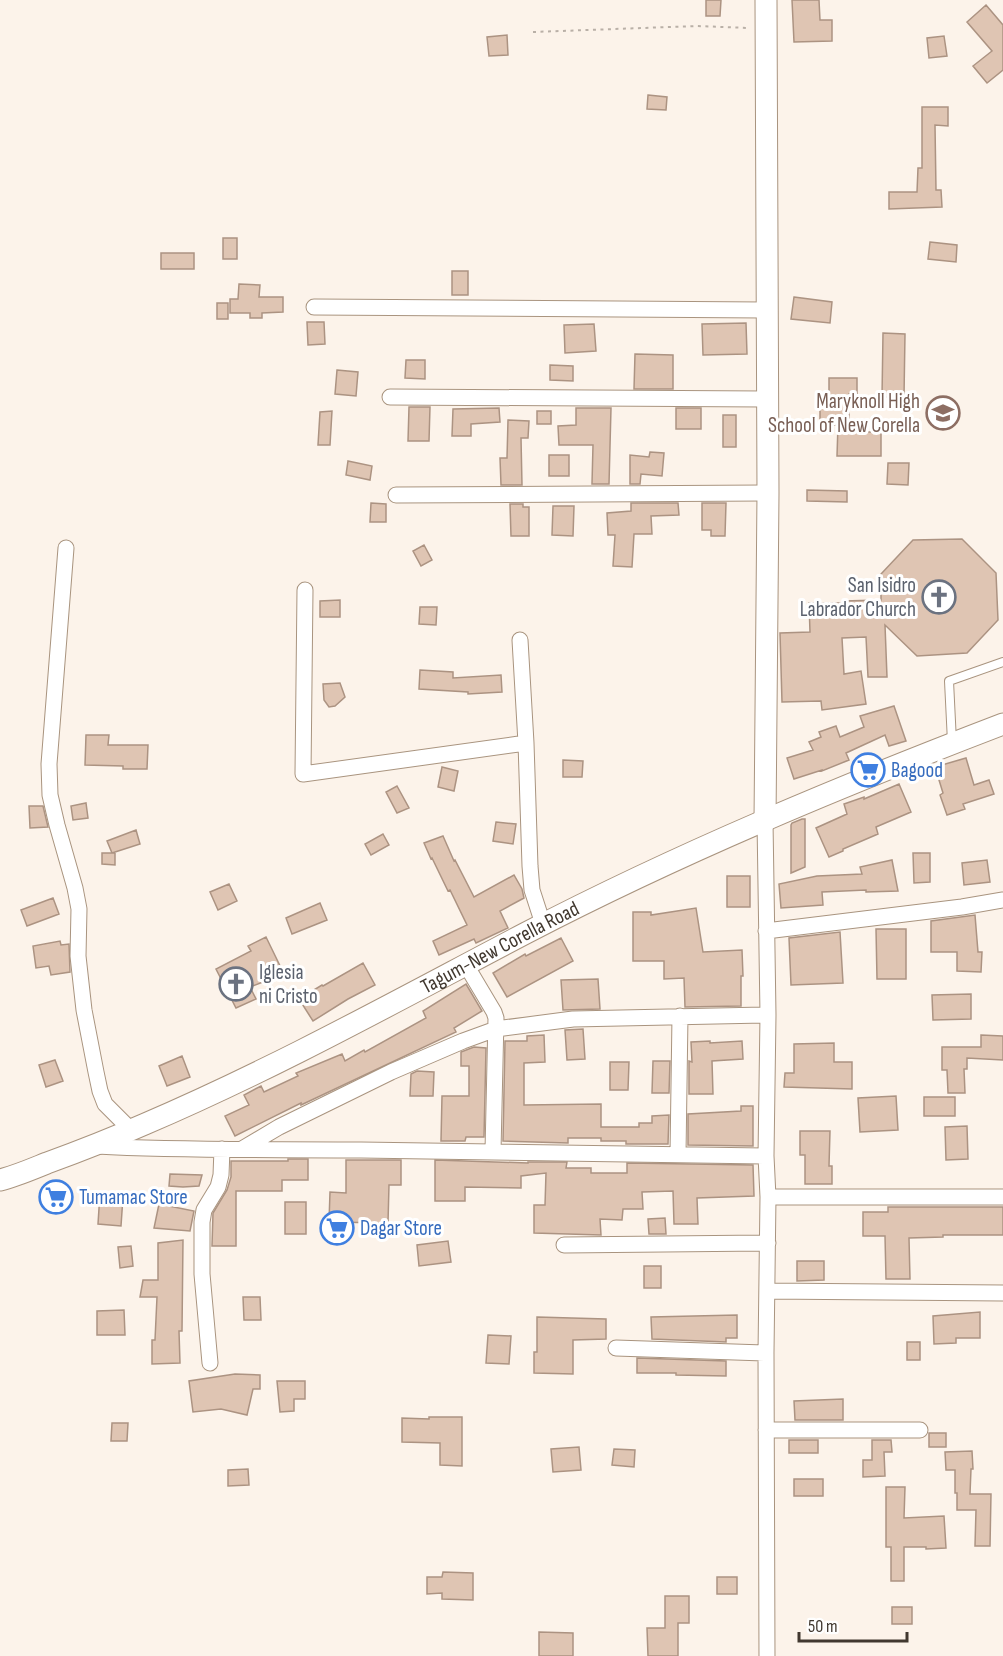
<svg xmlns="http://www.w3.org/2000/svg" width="1003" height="1656" font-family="'Sofia Sans Condensed',sans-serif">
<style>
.building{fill:#dfc5b3;stroke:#ac9382;stroke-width:1.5}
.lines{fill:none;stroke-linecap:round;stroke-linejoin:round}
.lane-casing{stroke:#a9947f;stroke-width:10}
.street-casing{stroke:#a9947f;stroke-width:17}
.secondary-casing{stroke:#a9947f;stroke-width:23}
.path{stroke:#b9b0a7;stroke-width:2;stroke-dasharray:3 4.5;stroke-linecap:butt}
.lane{stroke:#fff;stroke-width:8}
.street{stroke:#fff;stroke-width:15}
.secondary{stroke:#fff;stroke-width:21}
.labels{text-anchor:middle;stroke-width:6;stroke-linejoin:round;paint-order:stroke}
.education-label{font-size:21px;fill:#785e54;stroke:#fff;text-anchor:end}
.worship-label{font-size:21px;fill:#5b616d;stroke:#fff;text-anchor:end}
.shop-label{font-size:21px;fill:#366cbe;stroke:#fff;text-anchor:start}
.street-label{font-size:21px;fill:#41382f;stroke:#fff}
</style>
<rect width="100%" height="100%" fill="#fcf3ea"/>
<path class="building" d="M706,0H721L720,16H706Z
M792,0H819L820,20H832V41L794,42Z
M986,5L1003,25V70L987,83L973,66L992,51L967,22Z
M507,35L508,55L489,56L487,37Z
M944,36L947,56L929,58L927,38Z
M648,95L667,97L666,110L647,109Z
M922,107H948V126L935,125L936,190H941L942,207L889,209V192H917L918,168H922Z
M223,238H237V259H223Z
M930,242L957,245L956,262L928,259Z
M161,253H194V269H161Z
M452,271H468V295H452Z
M239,284L260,285L259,297H283V312L262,313V318H250V313H230V299H238Z
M794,297L832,302L830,323L791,319Z
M217,303H228V319H217Z
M307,322H324L325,344L308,345Z
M746,323L747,354L703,355L702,324Z
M594,324L596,351L565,353L564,325Z
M883,333L905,334L904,397H882Z
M635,354L673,355V389H634Z
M406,360H425V379L405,378Z
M550,365L573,366V381L550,380Z
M337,370L358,372L356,396L335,394Z
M829,378H857V394H849V432H881V456H837L838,425H820V397H829Z
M409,407H430L429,441H408Z
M499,408L500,422L471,424V436H452L453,409Z
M576,408H611L609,484H592L593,445H559L558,426L576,425Z
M676,408H701V429H676Z
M332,411L330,445H318L320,412Z
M537,411H551V424H537Z
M723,415H736V447H723Z
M508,420L529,421L528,438H521L522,485H501L500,458H507Z
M650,452L664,453L662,476L641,474L640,484H630V455L649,457Z
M549,455H569V476H549Z
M348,461L372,466L370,480L346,475Z
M888,463H909L908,485L887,484Z
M807,490L847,491V502L807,501Z
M371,503L386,504V522H370Z
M631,503H678L679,515L651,516L652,534H634L632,567L613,566L615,535H608L607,513L631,511Z
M702,503H726L725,536H711V530H702Z
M510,504H523V507H529V536H511Z
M553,506H574L573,536L552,535Z
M962,539L996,573L998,620L967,653L917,656L885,625L887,677H868L866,637L842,638L844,674L861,671L866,704L822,710L821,701L782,702L780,633L810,632L809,603H843V601L881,600V574L913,540Z
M424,545L432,560L421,566L413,551Z
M340,600V617H320V601Z
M420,607H437L436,625L419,624Z
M420,670L453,672V678L501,675L502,692L468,694V692L419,689Z
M340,683L345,697L335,706L329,707L324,700L323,684Z
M894,706L906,741L889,746L885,735L846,753L849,760L822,771V770L794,779L787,758L813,750L809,742L821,737L819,732L836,726L840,737L864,727L860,716Z
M86,735H109L108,745H148L147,769H123V766L85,765Z
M966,758L974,785L989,780L994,794L963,804L965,809L947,815L940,795L943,793L935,767Z
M563,760L583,761L582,777H563Z
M442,767L458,771L454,791L438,787Z
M899,784L911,812L876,827L878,834L843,849V851L829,857L816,828L847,814L844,804L864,797V799Z
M397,786L409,808L397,813L386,792Z
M86,803L88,818L73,820L71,806Z
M29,806H43L48,827L30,828Z
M802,819H805V867L791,873V825L792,823Z
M496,822L516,824L513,844L493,841Z
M136,830L140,844L112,853H115V865L102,864V853H112L107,841Z
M383,834L389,845L371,855L365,844Z
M443,836L454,861L455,860L474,897L514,875L522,889L524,898L500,911L508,928L476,943L474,939L439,955L433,941L467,925L450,890L448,891L432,858L431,859L424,843Z
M913,853H930V882L914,883Z
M892,860L898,891L866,892V890L822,892L823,905L781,908L779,884L817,876L862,874L860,867Z
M987,860L990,882L964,885L962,863Z
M727,876H750V907H727Z
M229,884L237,901L218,910L210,892Z
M53,898L59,914L27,926L21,910Z
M320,903L327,920L292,934L286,918Z
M696,908L703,952L742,950L743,976H741V1006L685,1007L684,978L664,979V961H633V912H651V915Z
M975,915L978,952H982L981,972L957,971V952H931V921Z
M876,929H906V979H877Z
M840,932L843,983L791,985L789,938Z
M266,937L284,974L250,987L256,999L236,1008L216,969L251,951L248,946Z
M561,938L573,961L507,997L493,973L525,954L526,956Z
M60,941L61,945L69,944L70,972L51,975L49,966L36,968L33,946Z
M363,963L375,985L348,999L313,1021L299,999L322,985L323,986Z
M598,979L600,1009L563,1010L561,980Z
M466,984L482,1011L454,1028L456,1032L301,1105V1103L235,1136L225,1116L249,1105L244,1095L261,1086L264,1092L298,1076L296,1073L342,1054L345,1061L364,1050L365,1052L426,1018L423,1011Z
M971,994V1019L933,1020L932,995Z
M583,1029L585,1059L567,1060L565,1030Z
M544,1035L545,1062L524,1063V1105L601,1104V1127H639V1123H652V1116L669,1115L668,1144H626V1141H601V1138H568V1143L503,1141L505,1041H527V1036Z
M981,1035L1003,1036V1060L967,1058V1069H964L965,1093H948L947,1070H942V1047H981Z
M710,1041V1043L742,1041L743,1059L712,1061L713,1094H689V1061L692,1062L691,1042Z
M834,1043V1062H852V1089L784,1087L785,1073H794V1044Z
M474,1047L486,1048L484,1137H466L465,1141H441L442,1096H469V1066H461V1052Z
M182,1056L190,1077L167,1086L159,1066Z
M55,1060L63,1081L46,1087L39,1065Z
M653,1061H670L669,1093H652Z
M610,1062H629L628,1090H610Z
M417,1071L434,1072L433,1096H410L411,1074Z
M896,1096L898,1130L860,1132L858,1098Z
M924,1097H955V1116H924Z
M741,1106H753V1146L688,1145V1114L741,1111Z
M967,1126L968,1159L946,1160L945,1127Z
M800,1131H830L829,1166H832V1184H805V1155H800Z
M288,1159H308V1180H282V1191H236V1246H212L213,1213L227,1190L231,1177V1161H288Z
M346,1160H401V1185H389L388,1223L329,1222L330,1192L346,1193Z
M435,1160L528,1163V1162H567L566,1168H591V1173H627V1163L753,1165L754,1196L697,1198L698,1224H674L673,1191L642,1192L643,1209H623L622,1220L600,1219L601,1235L534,1233V1205H545L546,1173L521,1176V1188L465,1187V1201H435Z
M170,1174L202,1175L199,1186L183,1187L169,1186Z
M100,1193L123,1197L121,1226L98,1224Z
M285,1202H306V1234H285Z
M159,1204L194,1211L190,1231L154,1228Z
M888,1207H1003V1235H943V1237L909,1238L910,1279H886L885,1236H863V1212H888Z
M665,1218L666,1234H649L648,1219Z
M183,1240L182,1331H179L180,1363L152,1364V1340H155L157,1297H140L143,1280H158V1243Z
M448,1241L451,1262L419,1266L417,1245Z
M131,1246L133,1266L120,1268L118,1247Z
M797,1261H824V1280L797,1281Z
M644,1266H661V1288H644Z
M243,1297H260L261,1320H244Z
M124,1310L125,1335H97V1311Z
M980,1312V1338H956V1343L934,1344L933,1316Z
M737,1315V1338H726V1342L652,1339L651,1317Z
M537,1317L606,1319V1339L573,1340V1374L534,1373V1352H537Z
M488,1335L511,1336L509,1364L486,1363Z
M907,1342H920V1360H907Z
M637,1358L726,1361V1376L676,1375V1373H637Z
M235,1374L260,1375V1389H253L247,1415L221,1409L193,1412L189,1381Z
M277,1381H305V1399H294V1411L280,1412Z
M843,1399V1420H795L794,1401Z
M429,1417H462V1466L440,1465V1443L402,1442V1418L429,1419Z
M112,1423H128L127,1441H111Z
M929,1433H946V1447H929Z
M789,1440H818V1453H789Z
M872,1440H891L892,1452H884L885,1476L863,1477V1460H872Z
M579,1447L581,1470L553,1472L551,1449Z
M614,1449L635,1450L634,1467L612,1465Z
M972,1451L973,1469H971L970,1494H991L990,1546H975L976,1510H957V1493H955V1470H946L945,1452Z
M248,1469L249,1485L228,1486V1470Z
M794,1479H823V1496H794Z
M886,1487H905L904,1518L944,1516L946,1548L926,1549V1547H904V1581H891V1547H886Z
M443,1572L473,1573V1600L442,1599V1593L427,1594V1577H442Z
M717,1577H737V1594H717Z
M665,1596H689V1623H678V1656H648L647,1628H665Z
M892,1607H912V1624H892Z
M539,1632L573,1633V1656H539Z"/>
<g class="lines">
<defs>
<path id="lane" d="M952,742L949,681L1003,662"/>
<path id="street" d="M314,307L767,310
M390,397L768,399
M396,495L768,493
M66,548L49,764L50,795L57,825L75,888L79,909L78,956L84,1010L96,1072L100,1091L105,1104L131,1130
M305,590L303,774L526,743
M520,640L526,743L530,866L532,890L543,924
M765,821L768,1015L766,1156L768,1197L766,1353L767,1656
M766,931L962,907L1003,900
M466,965L494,1012L496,1018L493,1151
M97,1146C185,1151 273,1149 361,1150C496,1151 631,1153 766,1156
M242,1149L279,1127L391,1072L463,1041L496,1029L573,1019L768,1015
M678,1154L680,1016
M768,1197H1003
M564,1245L768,1243
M767,1291L1003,1293
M616,1348L766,1353
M210,1363L202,1274V1222L204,1210L218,1187L221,1175L222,1149
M766,1430H920"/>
<g id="secondary">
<path d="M765,821L768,493L766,0"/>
<path id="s1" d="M0,1180C16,1176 32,1169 47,1163C80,1151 113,1138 145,1124C276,1068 400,999 526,933C680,853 841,786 1003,724"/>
</g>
</defs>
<use href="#lane" class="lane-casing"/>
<use href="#street" class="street-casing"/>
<use href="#secondary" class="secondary-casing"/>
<path class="path" d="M533,32L697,26L748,28"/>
<use href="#lane" class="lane"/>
<use href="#street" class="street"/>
<use href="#secondary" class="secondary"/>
</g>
<defs>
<symbol id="school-ring" viewBox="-11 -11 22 22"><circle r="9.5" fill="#fff" stroke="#8d6e63" stroke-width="1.5"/><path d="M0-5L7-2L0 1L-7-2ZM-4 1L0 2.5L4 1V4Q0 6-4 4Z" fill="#8d6e63"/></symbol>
<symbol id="church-ring" viewBox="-11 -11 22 22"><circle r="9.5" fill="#fff" stroke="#6b7280" stroke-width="1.5"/><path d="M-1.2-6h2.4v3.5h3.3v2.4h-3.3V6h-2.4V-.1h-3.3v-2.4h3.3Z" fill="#6b7280"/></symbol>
<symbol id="supermarket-ring" viewBox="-11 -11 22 22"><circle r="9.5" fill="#fff" stroke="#3f7fe0" stroke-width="1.5"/><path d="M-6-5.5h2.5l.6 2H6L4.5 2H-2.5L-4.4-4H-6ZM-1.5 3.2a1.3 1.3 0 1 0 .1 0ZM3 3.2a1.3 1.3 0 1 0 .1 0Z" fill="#3f7fe0"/></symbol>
</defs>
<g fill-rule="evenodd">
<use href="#school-ring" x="924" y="394" width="38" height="38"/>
<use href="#church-ring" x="920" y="578" width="38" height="38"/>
<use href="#supermarket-ring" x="849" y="751" width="38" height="38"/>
<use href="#church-ring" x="217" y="965" width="38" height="38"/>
<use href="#supermarket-ring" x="37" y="1178" width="38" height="38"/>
<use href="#supermarket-ring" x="318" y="1209" width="38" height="38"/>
</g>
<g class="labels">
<g class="education-label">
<text x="920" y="408">Maryknoll High<tspan x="920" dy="24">School of New Corella</tspan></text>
</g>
<g class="worship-label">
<text x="916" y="592">San Isidro<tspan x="916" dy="24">Labrador Church</tspan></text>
<text x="259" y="979" text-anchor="start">Iglesia<tspan x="259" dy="24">ni Cristo</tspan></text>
</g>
<g class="shop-label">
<text x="891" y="777">Bagood</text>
<text x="79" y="1204">Tumamac Store</text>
<text x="360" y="1235">Dagar Store</text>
</g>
<g class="street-label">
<text dy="7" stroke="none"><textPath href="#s1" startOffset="552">Tagum-New Corella Road</textPath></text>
</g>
</g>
<path d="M799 1632v9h108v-9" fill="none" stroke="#41382f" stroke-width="3"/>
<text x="808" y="1632" font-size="18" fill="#41382f" stroke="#ffffff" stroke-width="4.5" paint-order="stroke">50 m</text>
</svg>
